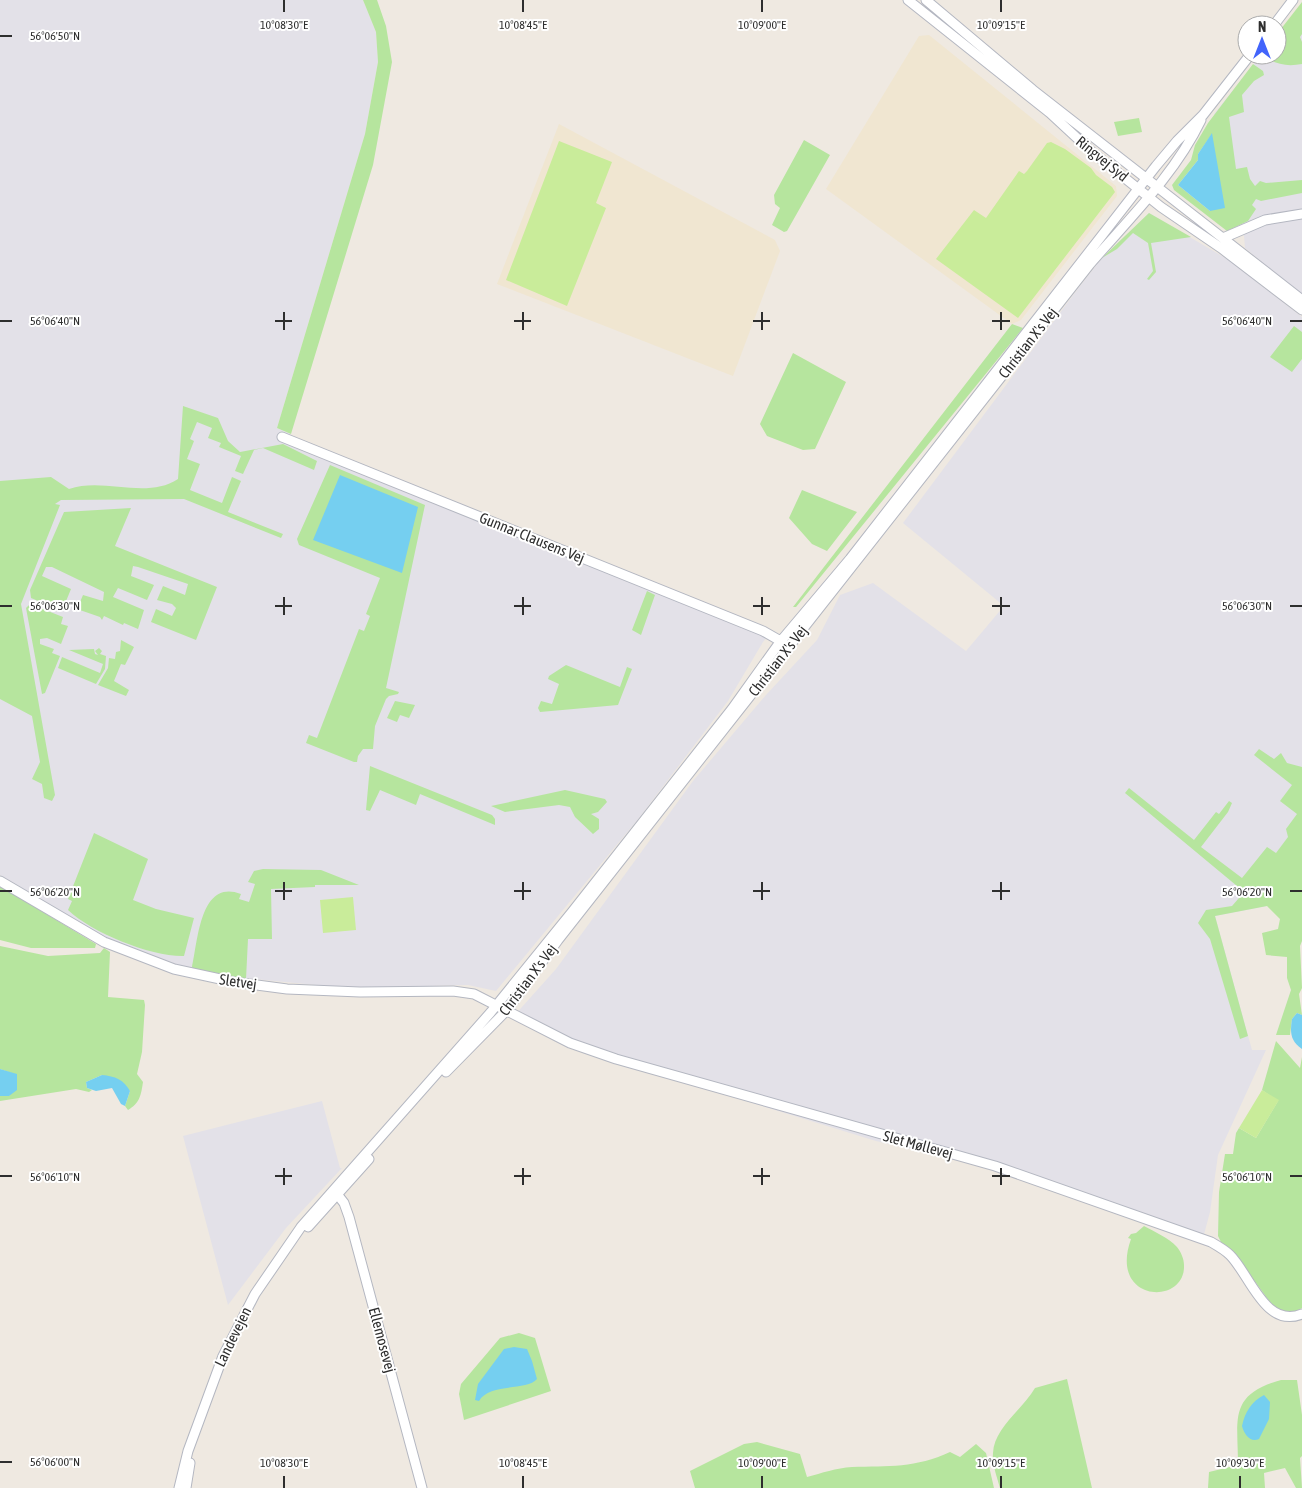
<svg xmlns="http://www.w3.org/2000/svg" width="1302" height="1488" font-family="'Asap Condensed',sans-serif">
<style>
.industrial{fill:#e3e1e8}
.education{fill:#f0e6d1}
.green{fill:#b6e59e;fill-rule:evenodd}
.pitch{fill:#c9ec9a}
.water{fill:#75cff0}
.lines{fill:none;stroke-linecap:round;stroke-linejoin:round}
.secondary-casing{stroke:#b4b7c1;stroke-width:11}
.secondary{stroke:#fff;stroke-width:9}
.ticks{fill:none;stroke:#2e2e2e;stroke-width:2}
.labels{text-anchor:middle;stroke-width:4;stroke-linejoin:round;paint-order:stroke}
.street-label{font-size:15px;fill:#2e2e2e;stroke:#fff}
.ticks-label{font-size:12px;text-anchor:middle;fill:#2e2e2e;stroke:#fff;stroke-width:4;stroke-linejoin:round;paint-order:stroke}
</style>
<rect width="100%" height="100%" fill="#efe9e1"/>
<path class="industrial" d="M0,0H363L376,32L378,62L365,134L277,428L291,434L287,439L770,634L763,642L728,701L639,818L496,991L468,985L347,988L234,977L201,971L151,957L106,938L0,875Z
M1302,7V295L1245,248L1244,236L1235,217L1214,114L1261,55H1277Z
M1149,213L1227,259L1302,317V869L1267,906L1215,916L1252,1050H1266L1218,1155L1210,1212L1202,1242L990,1167L876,1141L684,1082L513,1017L556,969L693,781L766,695L817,640L840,595L873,583L966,651L1004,606L903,523L1077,290L1102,258Z
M322,1101L340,1168H342L286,1228L228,1305L183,1136Z"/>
<path class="education" d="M929,35L1116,186L1117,196L1021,320L1012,324L826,189L919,36Z
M559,124L775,240L780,251L733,376L497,284Z"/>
<path class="green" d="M363,0H377L386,26L392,62L373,165L291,434L277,428L365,134L378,62L376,32Z
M1302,2V34L1300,37L1302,42V64C1286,67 1274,64 1261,55H1277V34Z
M1253,64L1263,71L1264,75L1254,81L1242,95L1244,112L1229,117L1236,169L1247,167L1250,179L1255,186L1260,181L1266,183L1302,180V193L1261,201L1256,199L1252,205L1256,209L1248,221L1227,231L1174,190L1172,185L1191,160L1195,145L1208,123ZM1212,134L1210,211L1178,185L1198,160V154Z
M1139,118L1142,132L1118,136L1114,122Z
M804,140L830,155L787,231L784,232L772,225L780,208L775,204L774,195Z
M1149,213L1191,237L1151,243L1156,272L1149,280L1147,279L1153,271L1148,243L1133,233L1117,249L1102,258Z
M1012,324L1023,328L796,607H793Z
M1294,326L1302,332V359L1292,372L1270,357Z
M793,353L846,382L815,449L803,450L767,436L760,424Z
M183,406L218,418L228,441L240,452L283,444L317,461L314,470L263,448L254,450L243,474L235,471L241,456L219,447L221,443L208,438L212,428L197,422L190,439L194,441L187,459L200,464L190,490L222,503L232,477L241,481L228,512L283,534L281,538L184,499L61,500L55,504L60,505L21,604L55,795L52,801L44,798L42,784L32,779L40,762L32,716L0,699V481L51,477L69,489C104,477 146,500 178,479Z
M330,465L425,505L386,688L399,692L398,694L389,696L386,699L375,726L373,749H363L358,756L357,762H354L306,743L309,735L317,738L359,629L364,631L370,616L366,614L380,578L299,545L297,539Z
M802,490L857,512L827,551L812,544L789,518Z
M131,508L115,546L217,587L196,640L151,622L156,609L172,616L176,608L172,604L157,600L163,586L185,595L188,584L138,567L133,566L131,576L154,585L147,600L118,588L113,597L144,610L138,629L124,623L123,625L104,616L102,620L100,617L77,609L83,595L103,601L104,592L52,567H46L42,576L71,589L62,611L31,598L30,590L64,512Z
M647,591L655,595L641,635L632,630Z
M30,604L63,617L61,624L68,626L61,644L47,638L40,639V644L54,649L52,653L60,656L45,693L42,694L26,608Z
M121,640L134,647L125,665L121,664L114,681L129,690L126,696L98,685L108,668L109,658L115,659L116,652L120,651Z
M99,648L102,651L100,654L106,656L105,669L96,684L58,668L62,657L100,673L103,664L69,650L94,649L95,654L98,655L95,651Z
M566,665L620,687L627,667L632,669L618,705L540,712L538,708L541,701L552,704L559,684L548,679L549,676Z
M395,701L415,705L409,718L400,715L397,722L387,718Z
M1259,749L1274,759L1281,753L1287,763L1302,767V941L1300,946L1302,988L1299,994L1302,1015L1297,1013L1292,1019L1290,1035H1276L1291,990L1287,978V957L1266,955L1262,933L1278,929L1280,919L1267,906L1215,916L1248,1036L1240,1039L1210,939L1198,923L1206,910L1232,906L1239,898L1237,886L1125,793L1129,788L1194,840L1216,812L1219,814L1229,801L1232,803L1228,812L1201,847L1242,878L1267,847L1276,853L1288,837L1286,829L1297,814L1280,801L1292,785L1254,755Z
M370,766L492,815L495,819V825L420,794L416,805L380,790L370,811L366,810Z
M565,790L605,799L607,802L598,812L591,814L599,819V829L593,834L575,817L570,807L559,805L505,812L491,806Z
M94,833L148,859L133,900L156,909L194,918L184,956C152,957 92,933 68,910L72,901L68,899Z
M263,869L321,870L359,885H315V887L271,889L272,939H248L246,979L193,969L192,967C198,941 200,878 241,894L239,899L249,902L255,884L248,882L254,871Z
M0,886L96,944L95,948H31L0,940Z
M0,946L48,956L100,953L104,948L110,952L108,997L144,1000L145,1005L142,1052L137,1074L143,1082C141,1095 140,1103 128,1110L125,1106L130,1091L102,1075L86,1082L87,1088L92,1090L89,1092L76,1089L0,1101V1096H9L17,1075L0,1069Z
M1276,1041L1300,1068L1302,1057V1308C1292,1315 1281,1312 1272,1305L1235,1254L1221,1242L1218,1236L1219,1192L1225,1154H1233L1236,1133L1239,1128L1256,1138L1278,1101L1262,1090Z
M1144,1226C1155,1232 1169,1238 1177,1247C1181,1252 1184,1259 1184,1265C1186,1306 1108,1303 1131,1239L1128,1238L1131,1234L1136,1233Z
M519,1333L535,1338L551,1391L464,1420L459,1394L461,1384L500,1338Z
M1067,1379L1092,1488H1000C997,1477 992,1464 993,1453C994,1428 1023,1409 1035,1388Z
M1281,1380H1297L1302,1415V1456L1300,1458L1302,1488H1296L1285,1468L1264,1473L1265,1488H1208L1209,1472L1238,1465C1238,1419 1228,1395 1281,1380Z
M757,1442L800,1454L807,1477C822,1473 836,1468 852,1467C888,1466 916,1468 950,1452L960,1457L976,1444L986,1453L994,1488H695L690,1471L744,1444Z"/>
<path class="pitch" d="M559,141L612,162L596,203L606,208L567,306L506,280Z
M1051,142L1065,149L1091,168L1096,175L1112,187L1115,192L1018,318L936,259L974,210L986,218L1019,171L1024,174L1027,171L1047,143Z
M353,897L356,930L323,933L320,900Z
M1262,1090L1279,1100L1256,1138L1239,1128Z"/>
<path class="water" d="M1212,133L1225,208L1210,211L1178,185L1198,160V154Z
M340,475L418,507L402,573L313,540Z
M1297,1013L1302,1015V1049C1290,1041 1290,1032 1292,1019Z
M0,1069L17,1074V1090L9,1096H0Z
M102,1075C115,1076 124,1080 130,1091L125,1106L121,1104L112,1088L96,1091L87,1088L86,1082Z
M514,1347L527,1349L532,1361L537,1379C527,1391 489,1383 479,1401L475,1400L478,1384L504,1349Z
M1264,1395L1270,1402L1269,1419L1259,1439C1250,1443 1244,1434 1242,1426C1245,1412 1251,1402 1264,1395Z"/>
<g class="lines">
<defs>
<path id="secondary" d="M908,0L1050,113L1091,151L1161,207L1221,248L1302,310
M926,0L1033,90L1302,300
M1274,25L1293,0
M1223,238L1265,220L1302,214
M282,437L763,631L784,643
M0,881L104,942L174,969L234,982L287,989L360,992L453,991L474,994L570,1043L616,1059L995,1166L1211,1242C1218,1246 1225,1250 1230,1255C1250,1275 1265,1329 1302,1314
M446,1072L507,1010L558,940L1090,264C1129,219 1175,174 1201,120
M337,1194L344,1203L349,1217L422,1488
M308,1227L369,1159
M179,1488L188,1451L223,1356L255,1294L301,1227L491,1012L572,912L732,709L780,642L850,559L1156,166L1177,141L1203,115L1250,55
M186,1488L190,1463"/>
</defs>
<use href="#secondary" class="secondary-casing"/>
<use href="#secondary" class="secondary"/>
</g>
<path class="ticks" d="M284,0V12M523,0V12M762,0V12M1001,0V12M0,36H12M284,312V330M523,312V330M762,312V330M1001,312V330M0,321H12M275,321H292M514,321H531M753,321H770M992,321H1010M1290,321H1302M284,597V615M523,597V615M762,597V615M1001,597V615M0,606H12M275,606H292M514,606H531M753,606H770M992,606H1010M1290,606H1302M284,882V900M523,882V900M762,882V900M1001,882V900M0,891H12M275,891H292M514,891H531M753,891H770M992,891H1010M1290,891H1302M284,1168V1185M523,1168V1185M762,1168V1185M1001,1168V1185M0,1176H12M275,1176H292M514,1176H531M753,1176H770M992,1176H1010M1290,1176H1302M0,1462H12M284,1476V1488M523,1476V1488M762,1476V1488M1001,1476V1488M1240,1476V1488"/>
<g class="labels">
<g class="street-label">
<text transform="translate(1102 159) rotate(39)" y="5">Ringvej Syd</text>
<text transform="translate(1028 343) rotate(-52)" y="5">Christian X's Vej</text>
<text transform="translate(532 538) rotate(22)" y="5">Gunnar Clausens Vej</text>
<text transform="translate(778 661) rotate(-52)" y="5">Christian X's Vej</text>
<text transform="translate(528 980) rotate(-53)" y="5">Christian X's Vej</text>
<text transform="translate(238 982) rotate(8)" y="5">Sletvej</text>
<text transform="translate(918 1145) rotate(15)" y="5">Slet Møllevej</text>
<text transform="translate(233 1337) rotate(-64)" y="5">Landevejen</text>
<text transform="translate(382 1340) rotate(75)" y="5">Ellemosevej</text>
</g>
</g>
<g class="ticks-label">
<text x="284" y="29">10°08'30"E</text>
<text x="523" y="29">10°08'45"E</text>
<text x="762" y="29">10°09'00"E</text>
<text x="1001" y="29">10°09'15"E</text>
<text x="55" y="40">56°06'50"N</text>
<text x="55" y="325">56°06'40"N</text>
<text x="1247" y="325">56°06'40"N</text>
<text x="55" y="610">56°06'30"N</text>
<text x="1247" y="610">56°06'30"N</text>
<text x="55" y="896">56°06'20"N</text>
<text x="1247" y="896">56°06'20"N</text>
<text x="55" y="1181">56°06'10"N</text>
<text x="1247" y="1181">56°06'10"N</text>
<text x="55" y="1466">56°06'00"N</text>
<text x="284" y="1467">10°08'30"E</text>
<text x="523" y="1467">10°08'45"E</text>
<text x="762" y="1467">10°09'00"E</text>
<text x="1001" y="1467">10°09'15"E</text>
<text x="1240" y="1467">10°09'30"E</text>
</g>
<g transform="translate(1262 40)"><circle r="24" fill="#ffffff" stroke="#ababab"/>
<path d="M0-4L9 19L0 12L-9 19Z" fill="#4264fb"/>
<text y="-8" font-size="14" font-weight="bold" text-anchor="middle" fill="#2e2e2e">N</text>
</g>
</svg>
